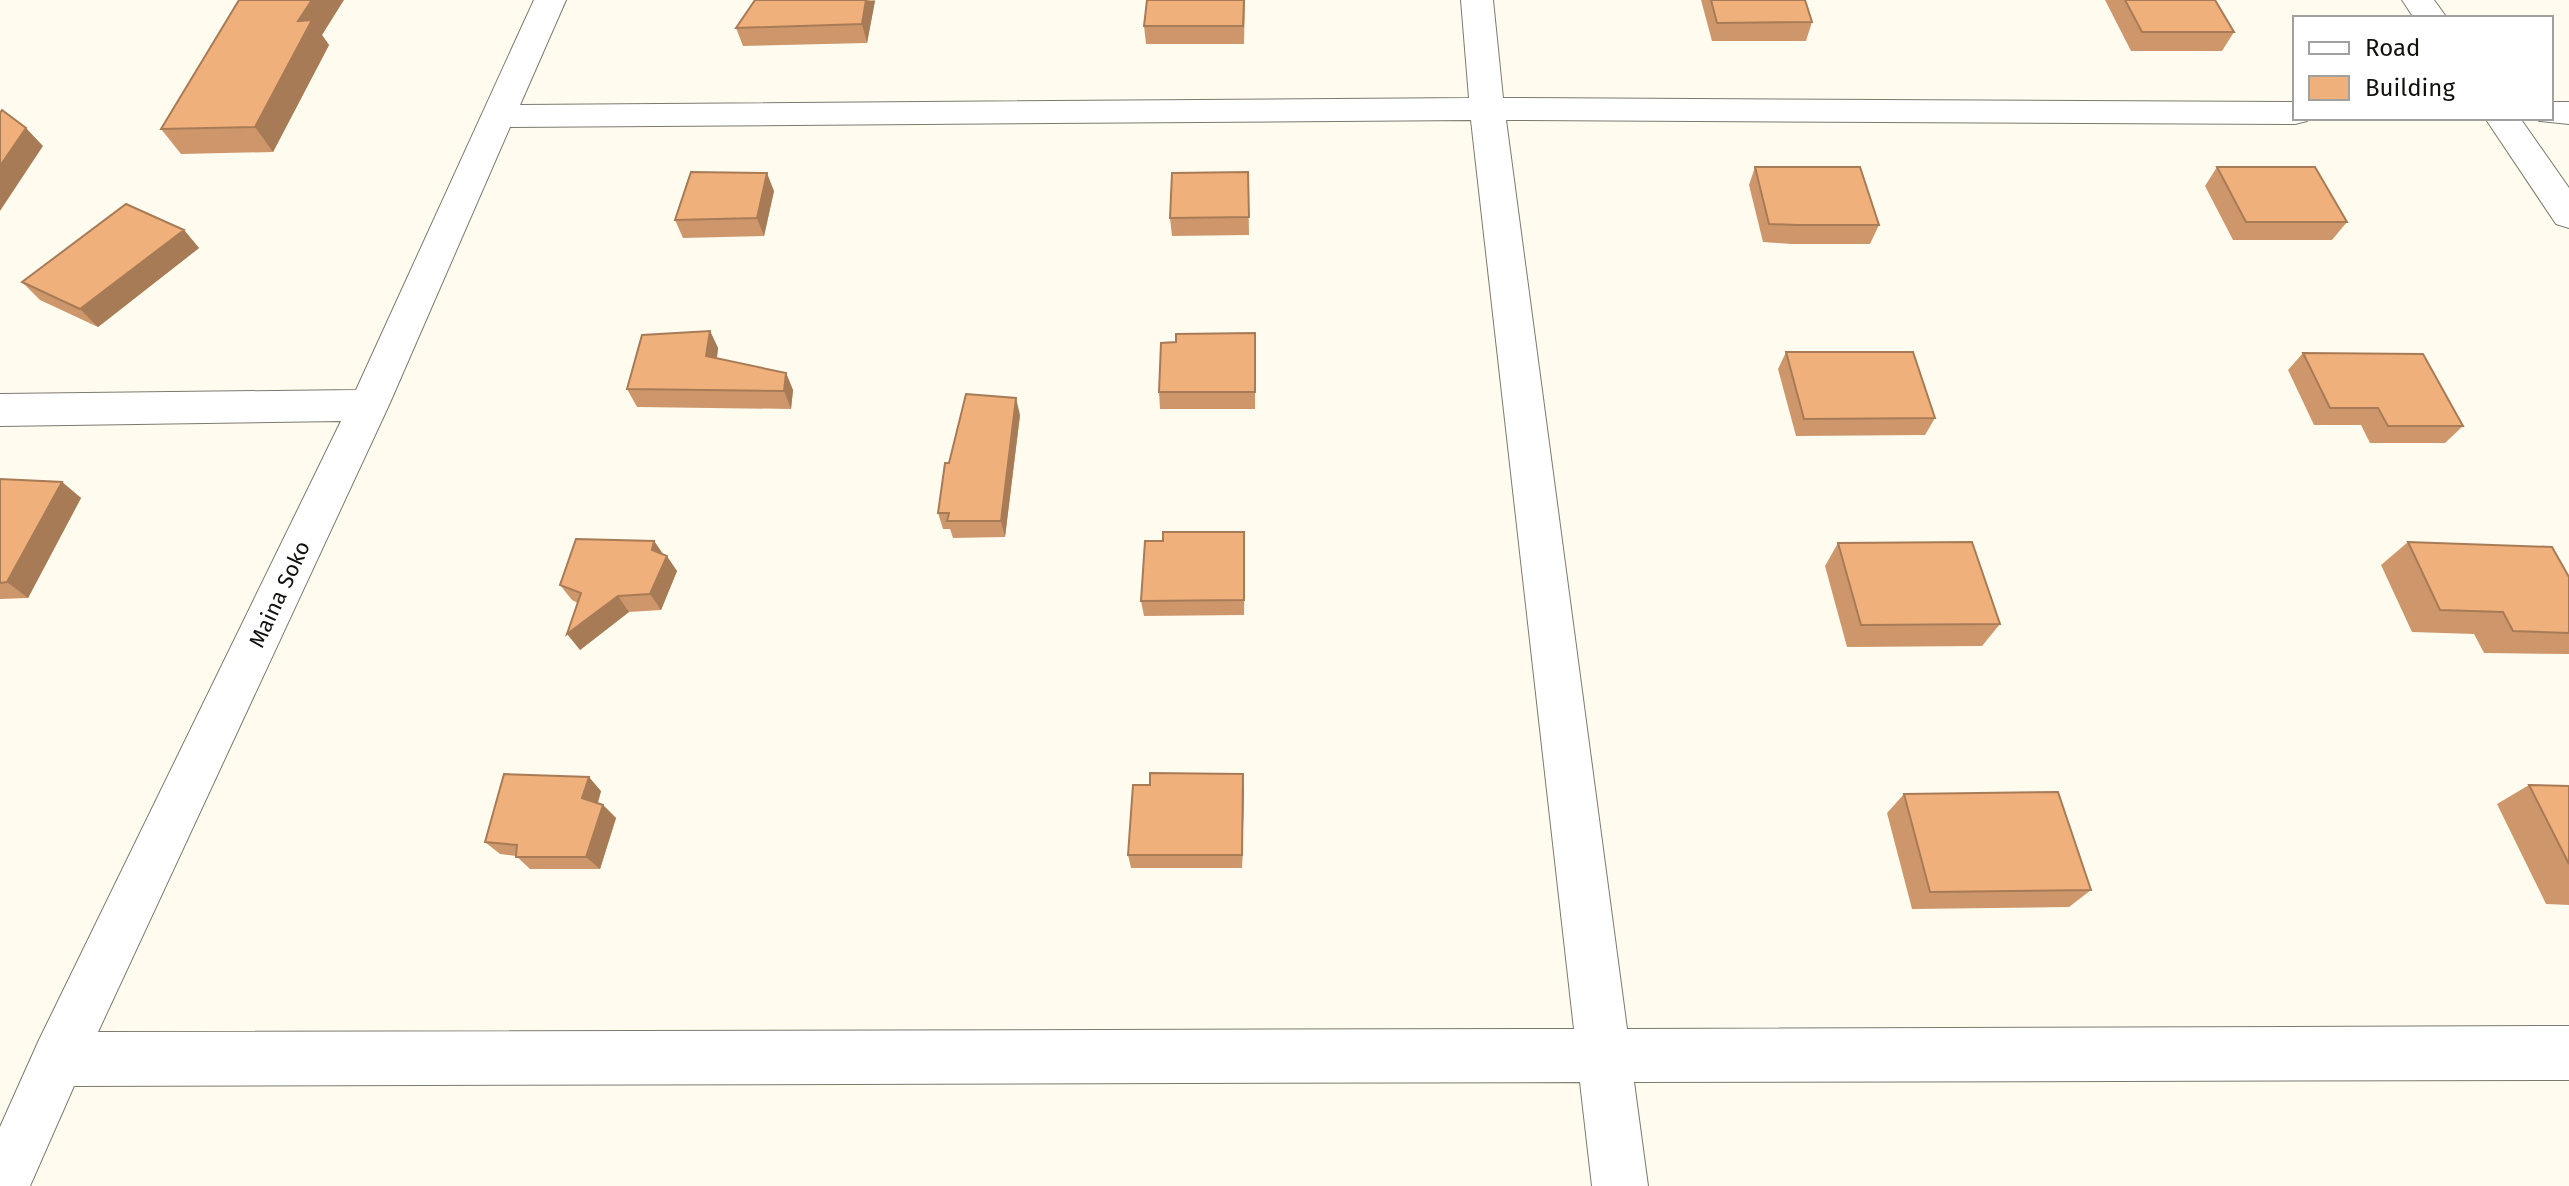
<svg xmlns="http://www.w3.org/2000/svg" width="2569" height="1186" font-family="'Fira Sans',sans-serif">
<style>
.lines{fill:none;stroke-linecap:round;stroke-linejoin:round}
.minor-casing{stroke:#7c7a6e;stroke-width:2}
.minor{fill:#fff;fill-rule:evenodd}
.wall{fill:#ce976b}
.shaded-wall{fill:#a87b57}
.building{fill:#f0b07c;stroke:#a87b57;stroke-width:2}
.labels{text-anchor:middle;stroke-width:8;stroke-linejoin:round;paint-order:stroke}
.street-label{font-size:22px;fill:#12110d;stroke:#fff}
</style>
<rect width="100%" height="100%" fill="#fffcef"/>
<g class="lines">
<defs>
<path id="minor" d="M534,0H566L520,105L1469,98L1461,0H1493L1503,98L2295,102V118H2309L2307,121L2295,124L1506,120L1627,1029L2569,1026V1080L1634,1082L1648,1186H1592L1580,1082L74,1086L30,1186H0V1127L39,1040L341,421L0,426V394L356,390ZM1471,120L1574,1029L98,1032L389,405L510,127Z
M2402,0H2434L2447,18H2414Z
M2551,102H2569V124L2539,121L2537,118H2551Z
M2485,118H2520L2569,188V228L2556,224Z"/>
</defs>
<use href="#minor" class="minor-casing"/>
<use href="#minor" class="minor"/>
</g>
<path class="wall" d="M875,0L867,43L743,46L736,28Z
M1245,0L1244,44H1146L1144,26Z
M1701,0H1805L1812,22L1806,41H1712Z
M2105,0H2215L2234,32L2222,51H2131Z
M322,35L329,45L273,152L181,154L161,129Z
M1755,167L1879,225L1870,244H1791L1763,242L1749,185Z
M2217,167L2347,222L2332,240H2233L2205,186Z
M1248,172L1249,235L1172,236L1170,218Z
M774,191L764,236L683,238L675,220Z
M184,230L199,248L98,327L40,300L22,282Z
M710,331L718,348L717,358L786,373L793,390L791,409L637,407L627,389Z
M1255,333V409H1160L1159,392L1176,342Z
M1786,352L1935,418L1925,435L1796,436L1778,369Z
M2303,353L2463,426L2445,443H2370L2361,425H2314L2288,370Z
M1020,415L1005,537L953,538L950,529H943L938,513L949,463Z
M0,479L62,482L81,498L28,598L0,599Z
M654,541L663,554L677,571L661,610L629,612L580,650L578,603L572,600L560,585Z
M2408,542L2569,577V654L2484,653L2474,634L2412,632L2381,565Z
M1838,543L2000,624L1982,646L1847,647L1825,566Z
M1245,548L1244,615L1144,616L1141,601Z
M1150,785L1244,788L1242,868H1131L1128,855Z
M2529,785L2569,786V905L2546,904L2497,804Z
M601,791L598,803L603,805L616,818L600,869H530L516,856L500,854L485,842Z
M1904,794L2091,890L2069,907L1912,909L1887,813Z"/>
<path class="shaded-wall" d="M312,0H344L322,35L329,45L273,152L255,127L298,21Z
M866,0L875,1L867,43L862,24Z
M26,128L43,146L0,211V166Z
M767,173L774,191L764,236L757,218Z
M184,230L199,248L98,327L80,309Z
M710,331L718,348L715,373L706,356Z
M786,373L793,390L791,409L784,391Z
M1016,398L1020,415L1005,537L1001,521Z
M62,482L81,498L28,598L7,582Z
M654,541L665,557L652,550Z
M667,556L677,571L661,610L650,594Z
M618,596L629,612L580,650L567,634Z
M1243,774L1244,788L1242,868V855Z
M589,777L601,791L595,811L582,798Z
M603,805L616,818L600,869L586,857Z"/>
<path class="building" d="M239,0H312L298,21L312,20L255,127L161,129Z
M755,0H866L862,24L736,28Z
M1147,0H1244L1243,26H1144Z
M1711,0H1805L1812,22L1717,23Z
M2125,0H2215L2234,32H2142Z
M2,110L26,128L0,166V113Z
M1755,167H1860L1879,225H1798L1769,224Z
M2217,167H2315L2347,222H2246Z
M691,172L767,173L757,218L675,220Z
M1248,172L1249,217L1170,218L1172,173Z
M126,204L184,230L80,309L22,282Z
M710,331L706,356L786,373L784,391L627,389L642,335Z
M1255,333V392H1159L1161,343L1176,342V334Z
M1786,352H1913L1935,418L1804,419Z
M2303,353L2423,354L2463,426H2388L2378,408H2330Z
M966,394L1016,398L1001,521H947L949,513H938L945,463H949Z
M0,479L62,482L7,582L0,583Z
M1163,532H1244V600L1141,601L1145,541H1163Z
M576,539L654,541L652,550L667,556L650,594L618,596L567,634L581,593L560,585Z
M1972,542L2000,624L1861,625L1838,543Z
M2408,542L2552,547L2569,577V633L2513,631L2503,612L2440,610Z
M1150,773L1243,774L1242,855H1128L1133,785H1150Z
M504,774L589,777L582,798L603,805L586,857H516L517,845L485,842Z
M2529,785L2569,786V864Z
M2058,792L2091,890L1930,892L1904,794Z"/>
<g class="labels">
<g class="street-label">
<text transform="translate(279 594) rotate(-65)" y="8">Maina Soko</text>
</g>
</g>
<rect x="2293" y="16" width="260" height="104" fill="#ffffff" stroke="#a0a09e" stroke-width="2"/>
<rect x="2309" y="42" width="40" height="12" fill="#ffffff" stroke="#a0a09e" stroke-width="2"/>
<text x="2365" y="56" font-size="24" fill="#12110d">Road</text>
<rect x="2309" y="76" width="40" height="24" fill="#f0b07c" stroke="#a0a09e" stroke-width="2"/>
<text x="2365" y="96" font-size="24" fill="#12110d">Building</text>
</svg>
